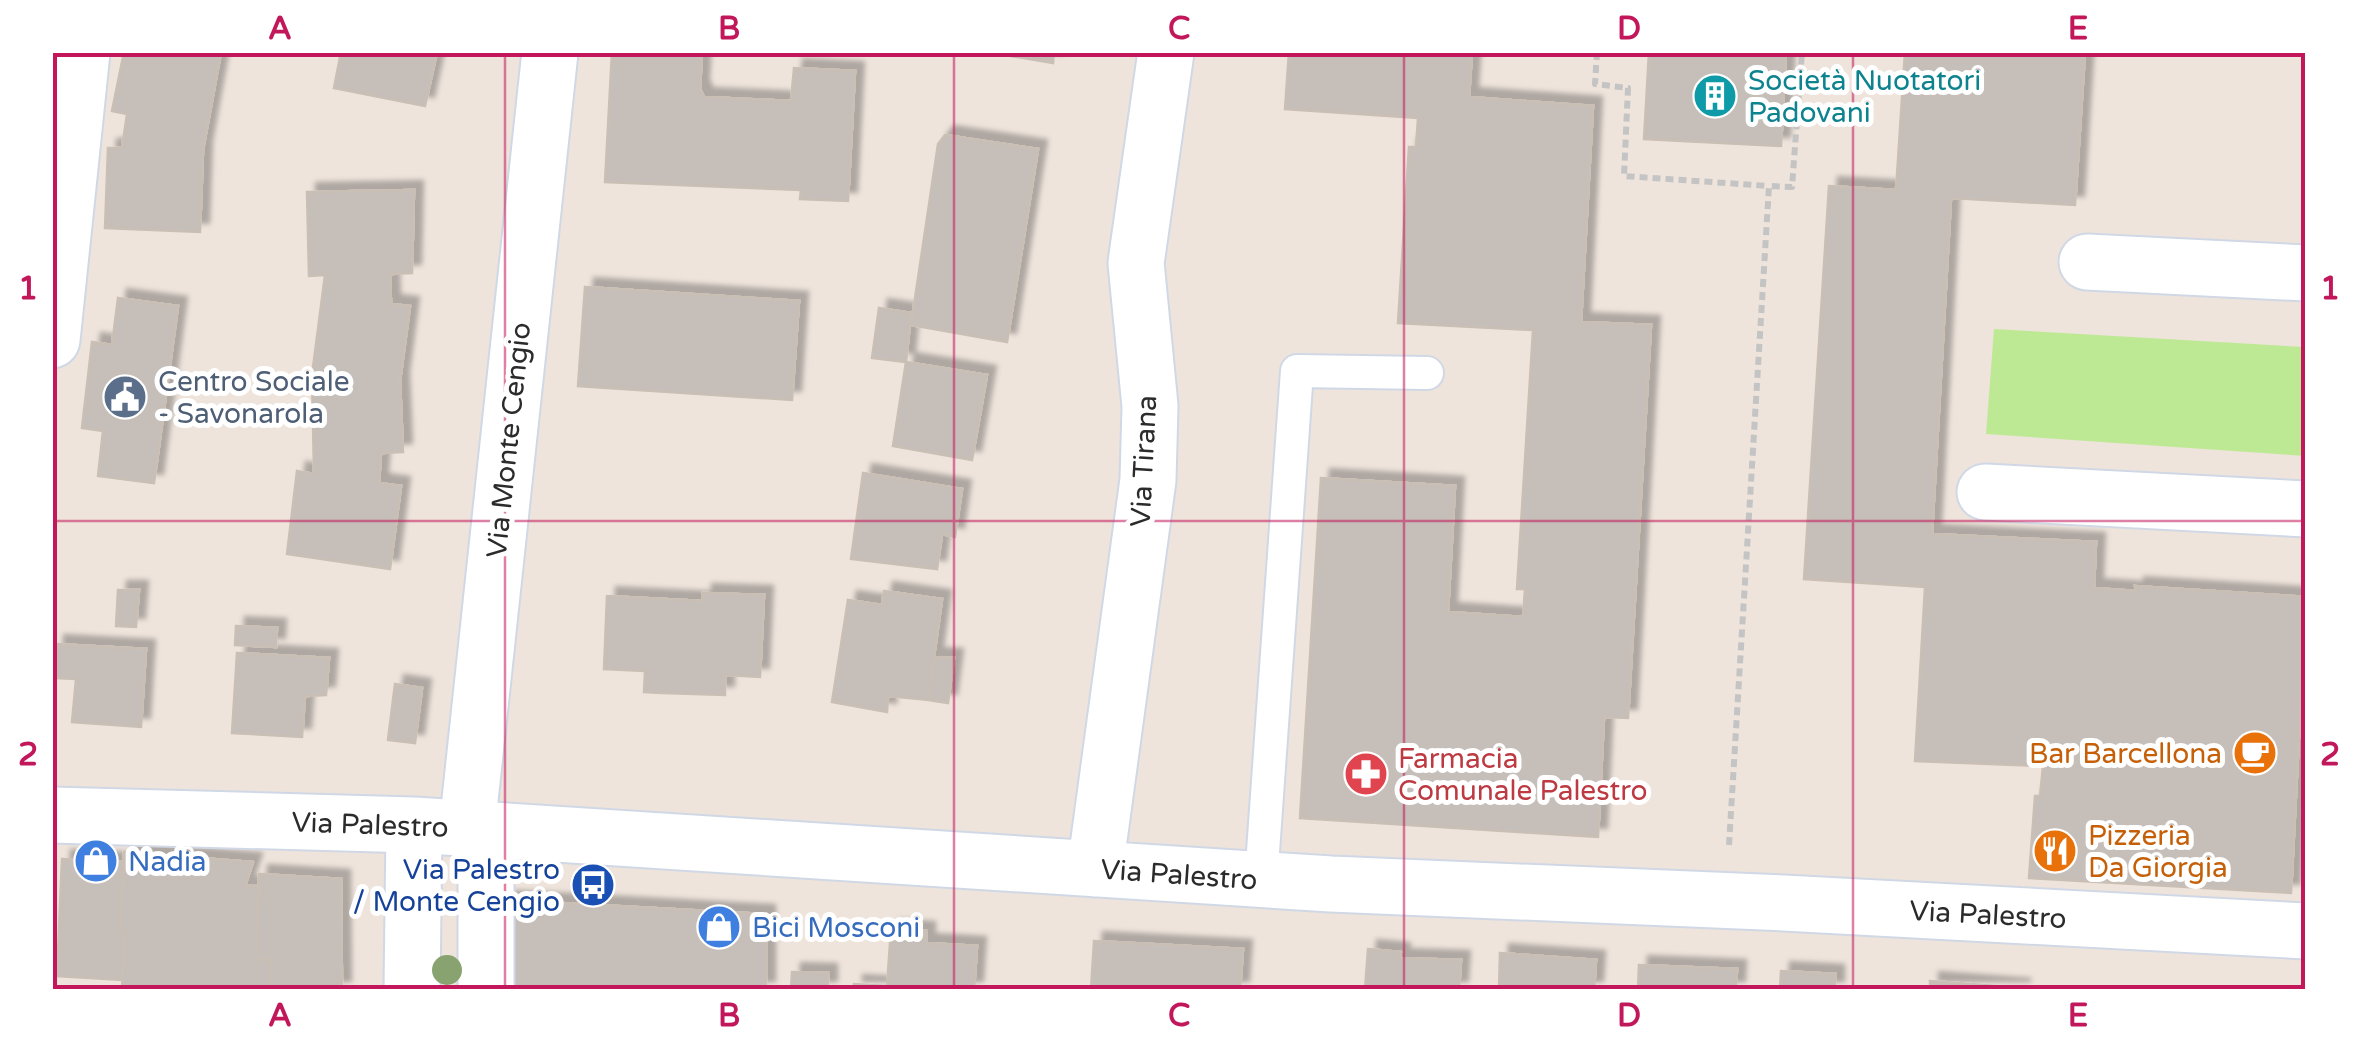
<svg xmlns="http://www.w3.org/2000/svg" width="2358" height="1042" font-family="'Varela Round',sans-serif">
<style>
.green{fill:#bee994}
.building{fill:#c6beb9;stroke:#cabfb5;stroke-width:2.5;filter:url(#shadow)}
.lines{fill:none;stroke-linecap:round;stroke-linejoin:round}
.lane-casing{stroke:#d1d8e5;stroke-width:36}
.street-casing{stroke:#d1d8e5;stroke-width:59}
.path{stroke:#c4c4c4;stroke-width:6;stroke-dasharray:8 5;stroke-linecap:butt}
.lane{stroke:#fff;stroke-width:32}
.street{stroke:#fff;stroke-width:55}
.tree{fill:#88a36f}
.grid{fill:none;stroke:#c2185b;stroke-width:2.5;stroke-opacity:0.55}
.labels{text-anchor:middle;stroke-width:10;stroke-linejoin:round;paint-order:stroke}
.culture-label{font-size:28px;fill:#0d838f;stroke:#fff;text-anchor:start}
.service-label{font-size:28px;fill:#4e5e75;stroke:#fff;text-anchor:start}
.street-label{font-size:28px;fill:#2b2b2b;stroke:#fff}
.food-label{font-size:28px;fill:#c56008;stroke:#fff;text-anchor:end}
.health-label{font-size:28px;fill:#be3a42;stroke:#fff;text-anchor:start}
.shop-label{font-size:28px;fill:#366cbe;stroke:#fff;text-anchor:start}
.transit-label{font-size:28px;fill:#164399;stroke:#fff;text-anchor:end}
.neatline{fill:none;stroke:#c2185b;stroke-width:4}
.grid-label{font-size:32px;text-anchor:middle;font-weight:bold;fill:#c2185b}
</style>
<defs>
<filter id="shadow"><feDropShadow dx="9" dy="-9" stdDeviation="2.5" flood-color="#0004"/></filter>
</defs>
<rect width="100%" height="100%" fill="#eee4dc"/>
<path class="green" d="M1994,329L2305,347V456L1986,434Z"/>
<path class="building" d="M124,52H221L203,150L200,232L105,228L108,148H122L127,114L112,111Z
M341,52H437L425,106L334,88Z
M612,52H702L700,89L704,97L791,101L794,68L855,71L848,201L800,199L801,190L605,182Z
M987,52H1054L1053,63Z
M1289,52H1472L1469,97L1593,106L1581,322L1651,325L1628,718L1604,717L1598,837L1300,818L1321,478L1455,486L1448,612L1523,617L1525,589H1517L1533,330L1398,323L1409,147H1416L1418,118L1285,109Z
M1649,52H1786L1781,146L1644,139Z
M1905,52H2085L2075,205L1951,198L1932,534L2096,542L2094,588L2136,591L2135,586L2306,597L2291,893L2029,878L2035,796H2040L2043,766L1915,761L1925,587L1804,579L1829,186L1896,190Z
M945,135L1038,149L1007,342L911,325L938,144Z
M414,190L412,273L390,274L391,304L410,306L400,381L403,452L381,453L379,483L401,486L390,569L287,554L297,471L314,474L312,375L325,275L309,276L307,192Z
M585,287L799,301L792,400L578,386Z
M118,298L178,306L154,483L98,476L103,431L82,428L92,342L112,345Z
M879,308L911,313L906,362L872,358Z
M906,362L987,375L972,460L893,446Z
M863,473L962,489L955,537L942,534L937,569L851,559Z
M118,590H139L136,627L116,626Z
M884,591L942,599L928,700L888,696L887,712L832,702L848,600L882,605Z
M703,593L764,595L760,677L725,675V695L662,693L644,692L645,671L604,669L607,596L703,601Z
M236,626L277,628L276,647L235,645Z
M55,644L146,649L141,727L72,722L76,679L55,678Z
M237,653L329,658L326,695L305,696L302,737L232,733Z
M934,657L954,658L948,703L928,700Z
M395,684L422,688L415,743L388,740Z
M124,852L253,862L245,886H260L256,960L271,959L270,990H122L125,931H120Z
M62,859L124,862L120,931H125L122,980L57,976Z
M259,874L341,879L342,990H270L271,959L256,960Z
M506,900L766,914V990H505Z
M891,929L926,931V943L977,946L974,990H854V984L887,986Z
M1094,941L1243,949L1240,990H1091Z
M1368,949L1401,952L1400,958L1461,960L1459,990H1365Z
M1500,953L1596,960L1594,990H1499Z
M1639,965L1737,969L1736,990H1638Z
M1781,971L1835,974V990H1780Z
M792,972L828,973V990H791Z
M1930,981L2021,988V990H1930Z"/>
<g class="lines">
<defs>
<path id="lane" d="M1261,880L1297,371L1427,373"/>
<path id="street" d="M2087,262L2306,273
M52,340L82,52
M1985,492L2306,509
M52,815L414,825L1331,884L1784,903L2306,931
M467,828L550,52
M1095,869L1148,480L1150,406L1136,263L1166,52
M412,990L414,825
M486,990V829"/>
</defs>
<use href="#lane" class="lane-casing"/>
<use href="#street" class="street-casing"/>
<path class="path" d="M1597,52L1595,84L1628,88L1624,176L1769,186
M1729,845L1769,186L1792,187L1802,52"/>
<use href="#lane" class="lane"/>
<use href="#street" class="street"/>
</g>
<circle class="tree" cx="447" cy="970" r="15"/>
<path class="grid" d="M505,52V990M954,52V990M1404,52V990M1853,52V990M52,521H2306"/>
<defs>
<symbol id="building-disc" viewBox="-11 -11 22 22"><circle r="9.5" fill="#0f9aa8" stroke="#fff"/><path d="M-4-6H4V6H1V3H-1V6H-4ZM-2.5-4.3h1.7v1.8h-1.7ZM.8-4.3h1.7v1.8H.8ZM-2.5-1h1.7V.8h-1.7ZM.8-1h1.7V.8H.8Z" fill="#fff"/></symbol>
<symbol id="civic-disc" viewBox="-11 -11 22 22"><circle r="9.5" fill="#5c6f8a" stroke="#fff"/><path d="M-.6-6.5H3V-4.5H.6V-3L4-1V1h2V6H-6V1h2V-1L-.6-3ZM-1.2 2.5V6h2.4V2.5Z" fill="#fff"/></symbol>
<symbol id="cafe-disc" viewBox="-11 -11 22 22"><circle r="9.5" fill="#e8710a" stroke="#fff"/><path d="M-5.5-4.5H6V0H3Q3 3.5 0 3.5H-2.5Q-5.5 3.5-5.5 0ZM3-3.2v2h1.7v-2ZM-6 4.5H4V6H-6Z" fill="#fff"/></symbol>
<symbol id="pharmacy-disc" viewBox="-11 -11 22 22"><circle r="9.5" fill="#e0444e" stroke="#fff"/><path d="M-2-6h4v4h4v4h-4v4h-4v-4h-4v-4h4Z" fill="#fff"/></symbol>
<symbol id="restaurant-disc" viewBox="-11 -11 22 22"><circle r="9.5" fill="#e8710a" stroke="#fff"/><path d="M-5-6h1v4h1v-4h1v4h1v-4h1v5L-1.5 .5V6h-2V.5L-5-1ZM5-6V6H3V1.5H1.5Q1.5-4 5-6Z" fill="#fff"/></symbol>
<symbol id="shop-disc" viewBox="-11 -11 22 22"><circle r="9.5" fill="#3f7fe0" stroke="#fff"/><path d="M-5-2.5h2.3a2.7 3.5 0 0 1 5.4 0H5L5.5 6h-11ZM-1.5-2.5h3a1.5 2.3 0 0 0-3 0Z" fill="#fff"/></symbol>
<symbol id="bus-disc" viewBox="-11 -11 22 22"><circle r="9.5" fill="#1a4fb4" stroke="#fff"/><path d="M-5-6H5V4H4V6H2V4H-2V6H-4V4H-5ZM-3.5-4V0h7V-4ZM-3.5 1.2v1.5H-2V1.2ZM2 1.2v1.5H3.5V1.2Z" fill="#fff"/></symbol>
</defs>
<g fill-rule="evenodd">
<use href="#building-disc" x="1690" y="71" width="50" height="50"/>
<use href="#civic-disc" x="100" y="372" width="50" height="50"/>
<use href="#cafe-disc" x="2230" y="728" width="50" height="50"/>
<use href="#pharmacy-disc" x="1341" y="749" width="50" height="50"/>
<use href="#restaurant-disc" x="2030" y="826" width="50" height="50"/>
<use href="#shop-disc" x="71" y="836" width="50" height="50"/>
<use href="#bus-disc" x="568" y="860" width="50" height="50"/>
<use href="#shop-disc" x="694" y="902" width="50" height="50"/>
</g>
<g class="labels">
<g class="culture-label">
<text x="1748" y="90">Società Nuotatori<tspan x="1748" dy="32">Padovani</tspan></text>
</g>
<g class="service-label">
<text x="158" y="391">Centro Sociale<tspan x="158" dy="32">- Savonarola</tspan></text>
</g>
<g class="street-label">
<text transform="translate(508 440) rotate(-84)" y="10">Via Monte Cengio</text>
<text transform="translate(1143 461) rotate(-87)" y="10">Via Tirana</text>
<text transform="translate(370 824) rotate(2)" y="10">Via Palestro</text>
<text transform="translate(1179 874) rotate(4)" y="10">Via Palestro</text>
<text transform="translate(1988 914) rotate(3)" y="10">Via Palestro</text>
</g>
<g class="food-label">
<text x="2222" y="763">Bar Barcellona</text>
<text x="2088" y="845" text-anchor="start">Pizzeria<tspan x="2088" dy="32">Da Giorgia</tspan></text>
</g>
<g class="health-label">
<text x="1398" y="768">Farmacia<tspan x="1398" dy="32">Comunale Palestro</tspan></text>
</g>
<g class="shop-label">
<text x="128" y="871">Nadia</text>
<text x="752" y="937">Bici Mosconi</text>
</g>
<g class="transit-label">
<text x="560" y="879">Via Palestro<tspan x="560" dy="32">/ Monte Cengio</tspan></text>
</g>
</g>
<rect width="2358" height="1042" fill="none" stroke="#ffffff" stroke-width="110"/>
<rect x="55" y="55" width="2248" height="932" class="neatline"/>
<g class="grid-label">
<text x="280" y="39">A</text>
<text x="729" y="39">B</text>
<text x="1179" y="39">C</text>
<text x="1629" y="39">D</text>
<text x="2078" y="39">E</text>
<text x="28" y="299">1</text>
<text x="2330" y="299">1</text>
<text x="28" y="765">2</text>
<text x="2330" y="765">2</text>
<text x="280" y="1026">A</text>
<text x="729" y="1026">B</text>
<text x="1179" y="1026">C</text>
<text x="1629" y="1026">D</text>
<text x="2078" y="1026">E</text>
</g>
</svg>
